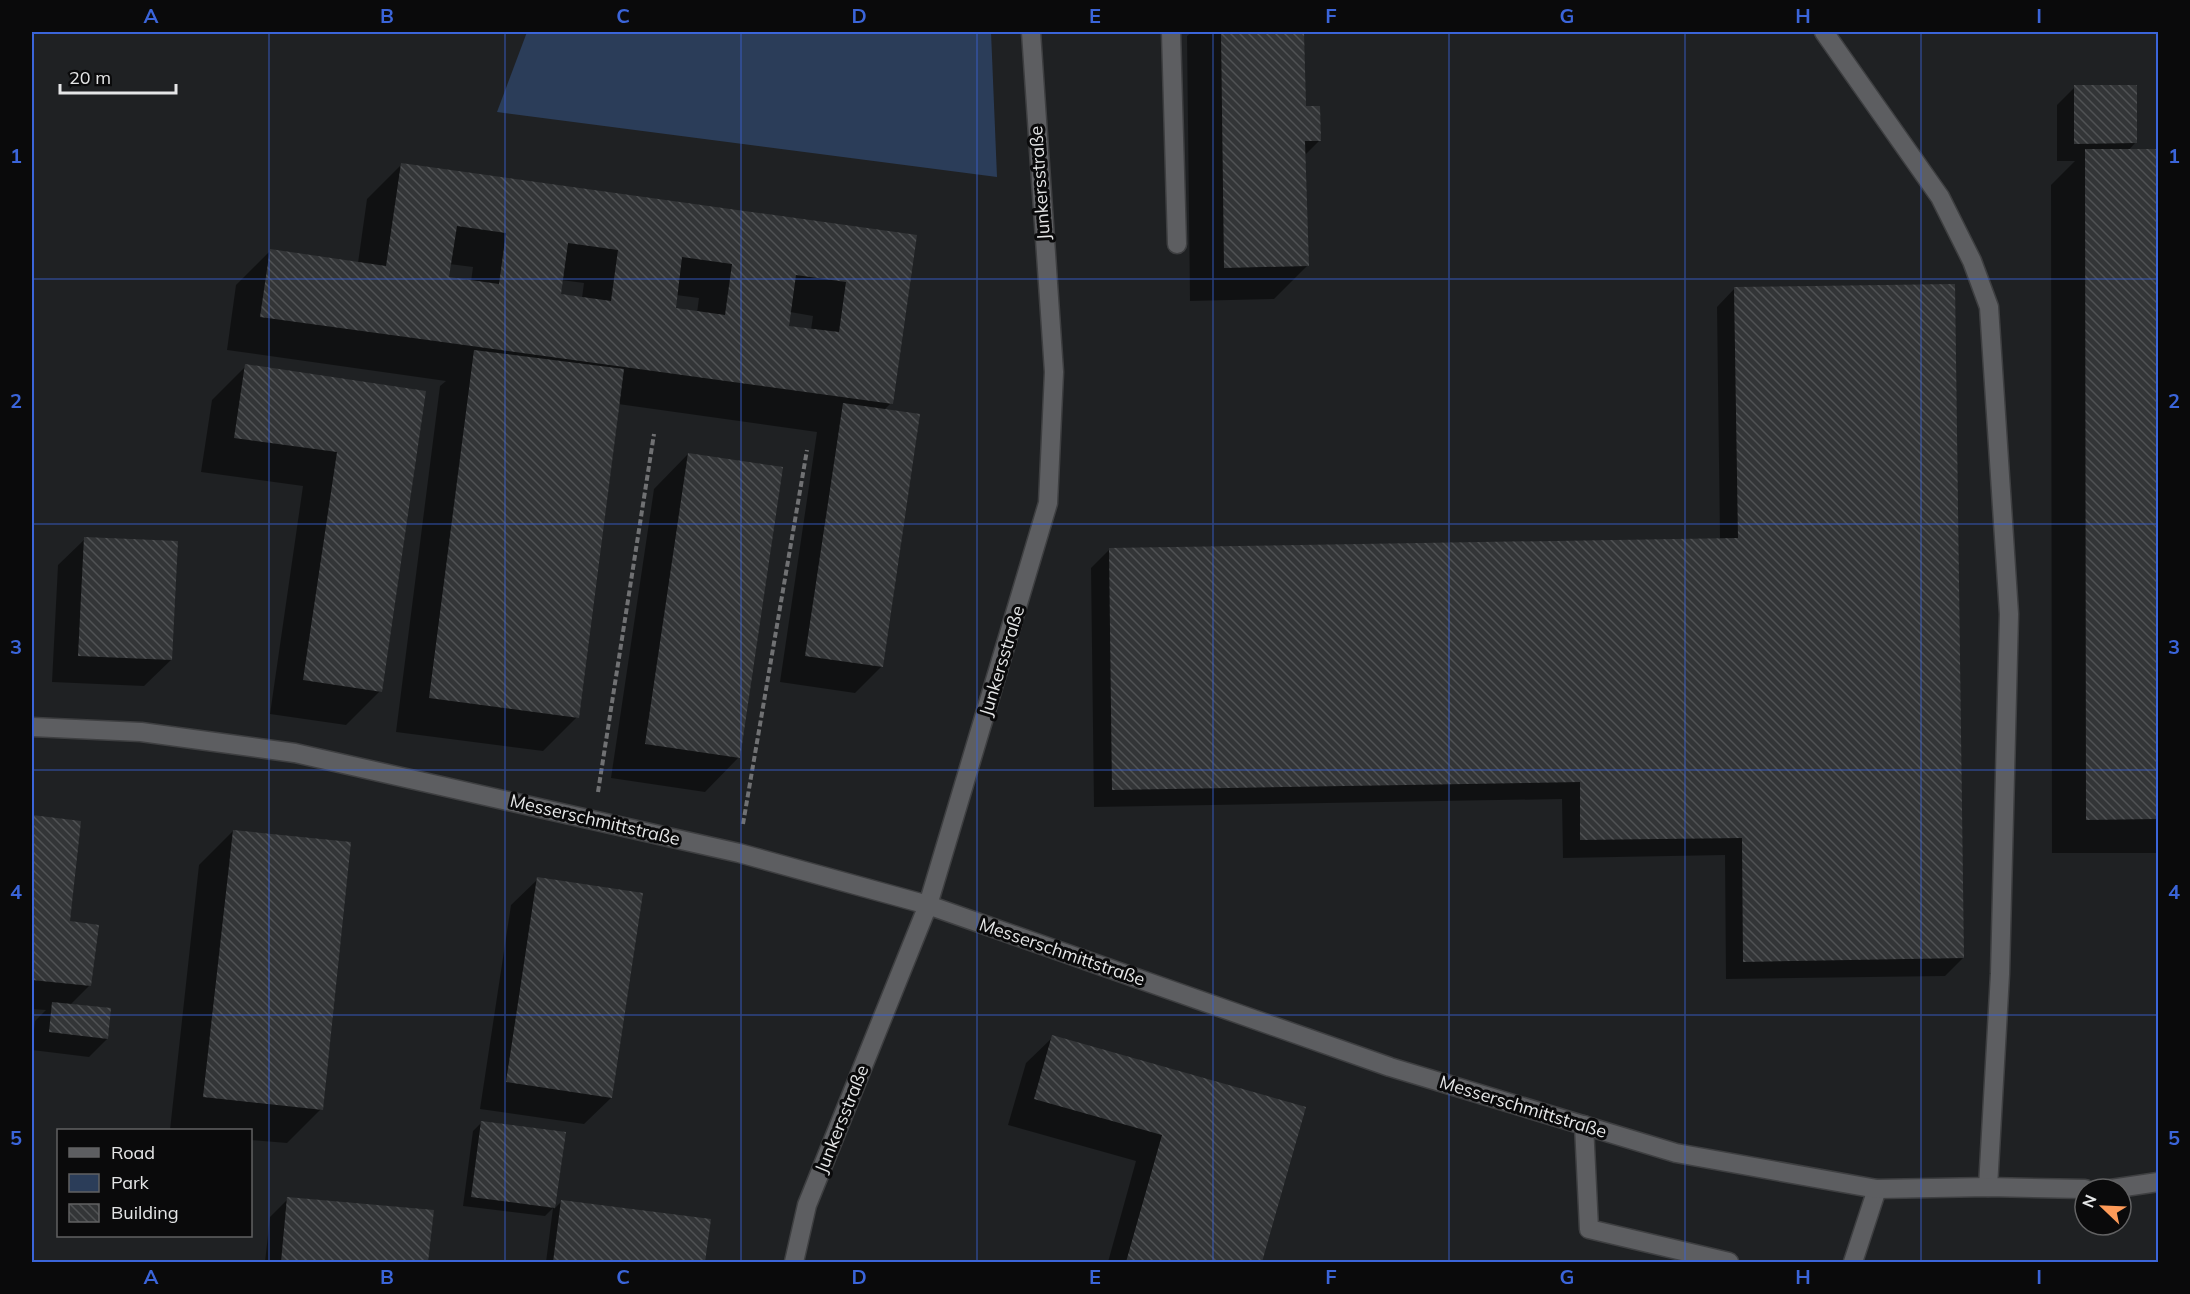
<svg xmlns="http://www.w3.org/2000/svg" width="2190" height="1294" font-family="Mulish,sans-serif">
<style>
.green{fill:#2b3d59}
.shadow{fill:#0007;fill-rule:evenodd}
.building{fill:url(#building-back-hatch);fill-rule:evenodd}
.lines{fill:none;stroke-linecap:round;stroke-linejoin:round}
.lane-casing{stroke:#3e3f41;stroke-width:21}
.street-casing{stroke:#3e3f41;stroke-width:21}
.path{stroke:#707173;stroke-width:4;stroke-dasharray:6 3;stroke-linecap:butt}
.lane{stroke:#5d5e61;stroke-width:18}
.street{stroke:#5d5e61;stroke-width:18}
.grid{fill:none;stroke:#3b65da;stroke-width:1.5;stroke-opacity:0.55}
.labels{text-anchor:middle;stroke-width:6;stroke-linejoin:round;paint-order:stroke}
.street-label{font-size:18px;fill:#e5e6e7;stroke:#0a0a0b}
.neatline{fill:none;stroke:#3b65da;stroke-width:2}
.grid-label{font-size:20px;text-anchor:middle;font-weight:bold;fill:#3b65da}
</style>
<defs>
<pattern id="building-back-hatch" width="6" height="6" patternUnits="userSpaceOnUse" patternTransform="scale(1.5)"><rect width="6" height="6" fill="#333537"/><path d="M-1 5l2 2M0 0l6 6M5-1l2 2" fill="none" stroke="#505254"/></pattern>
</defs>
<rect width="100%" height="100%" fill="#1f2123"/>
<path class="green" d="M527,32H991L997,177L497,112Z"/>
<path class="shadow" d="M1192,32H1303L1304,108L1320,140L1304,156L1308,265L1274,299L1190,301L1187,36Z
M2075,87L2135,143L2128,151L2158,150V853H2052L2051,185L2075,161H2057V105Z
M401,165L915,236L891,403L884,410L882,666L855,693L780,682L817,432L618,404L577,717L543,751L396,732L440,386L446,381L227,350L236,285L270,251L358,263L367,199ZM449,264L473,267L471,282L447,279ZM561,280L584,283L582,298L560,295ZM676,295L699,298L697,313L674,309ZM790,312L813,316L811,330L788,327Z
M1735,288L1963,958L1945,976L1726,979L1725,855L1563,858L1562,799L1094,807L1091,568L1109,550L1720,540L1717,307Z
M246,366L424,392L380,691L346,725L270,714L303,486L201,472L212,400Z
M688,454L739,757L705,792L611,778L654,489Z
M85,539L171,660L144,686L52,682L58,565Z
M32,817L79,822L68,923L90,985L70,1005L107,1039L89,1057L32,1050L35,1021L46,1010L32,1009Z
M233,831L321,1109L287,1143L250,1140V1130H170L199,865Z
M538,879L611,1098L584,1124L480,1109L511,905Z
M1053,1037L1304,1108L1260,1262H1108L1136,1161L1008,1125L1026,1063Z
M482,1122L564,1133L554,1209L562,1201L710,1221L704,1262H546L553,1208L545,1216L463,1206L473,1131Z
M288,1199L432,1211L427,1262H265L270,1217Z"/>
<path class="building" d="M1221,32H1304L1306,106H1320L1321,141H1305L1309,266L1224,268Z
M2074,85H2137V143L2074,144Z
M2085,149H2158V819L2086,820Z
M401,163L917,235L893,404L260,317L270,249L386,266ZM457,226L506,233L499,284L449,277ZM568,243L618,250L611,301L561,294ZM682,257L732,264L725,315L676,308ZM796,275L846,282L839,332L789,326Z
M1955,284L1964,958L1743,962L1742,838L1580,840V782L1112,790L1109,548L1738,538L1734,287Z
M474,350L624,369L579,718L429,698Z
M245,364L426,391L382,692L303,680L337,452L234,438Z
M843,403L920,414L883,667L805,656Z
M688,453L783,467L740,758L645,744Z
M84,537L178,541L172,660L78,656Z
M32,815L81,821L70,921L99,925L91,986L32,980Z
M233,830L351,842L323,1110L203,1097Z
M537,877L643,893L612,1098L506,1082Z
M52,1002L111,1008L108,1039L49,1032Z
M1052,1035L1306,1107L1262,1262H1126L1162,1135L1034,1099Z
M481,1121L566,1132L555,1208L471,1197Z
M287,1197L434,1210L428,1262H281Z
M561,1200L711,1219L705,1262H553Z"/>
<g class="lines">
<defs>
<path id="lane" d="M1171,32L1177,244
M1824,32L1940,197L1972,261L1989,307L2009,614L2000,974L1988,1187
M1584,1125L1589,1229L1729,1262
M1853,1262L1877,1189"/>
<path id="street" d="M32,727L141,732L295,753L739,853L928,905L1390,1067L1676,1153L1877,1189L1988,1187L2085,1189
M2111,1189L2158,1182
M794,1262L807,1205L928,905L1048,503L1054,372L1031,32"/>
</defs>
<use href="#lane" class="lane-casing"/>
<use href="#street" class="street-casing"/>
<path class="path" d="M598,792L654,434
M743,824L807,450"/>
<use href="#lane" class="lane"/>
<use href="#street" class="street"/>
</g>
<path class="grid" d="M269,32V1262M505,32V1262M741,32V1262M977,32V1262M1213,32V1262M1449,32V1262M1685,32V1262M1921,32V1262M32,279H2158M32,524H2158M32,770H2158M32,1015H2158"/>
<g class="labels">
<g class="street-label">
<text transform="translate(1040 183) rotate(-94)" y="6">Junkersstraße</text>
<text transform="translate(1002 661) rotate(-73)" y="6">Junkersstraße</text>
<text transform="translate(595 820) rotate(13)" y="6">Messerschmittstraße</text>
<text transform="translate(1062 952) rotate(19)" y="6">Messerschmittstraße</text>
<text transform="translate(1523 1107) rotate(17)" y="6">Messerschmittstraße</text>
<text transform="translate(842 1119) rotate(-68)" y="6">Junkersstraße</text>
</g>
</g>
<rect width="2190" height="1294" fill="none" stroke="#0a0a0b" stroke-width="66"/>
<rect x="57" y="1129" width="195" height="108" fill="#0a0a0b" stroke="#626263" stroke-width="1.5"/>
<rect x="69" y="1148" width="30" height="9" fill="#5d5e61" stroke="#626263" stroke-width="1.5"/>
<text x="111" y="1159" font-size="18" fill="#e5e6e7">Road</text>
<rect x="69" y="1174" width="30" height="18" fill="#2b3d59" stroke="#626263" stroke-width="1.5"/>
<text x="111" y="1189" font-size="18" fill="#e5e6e7">Park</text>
<rect x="69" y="1204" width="30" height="18" fill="url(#building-back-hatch)" stroke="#626263" stroke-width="1.5"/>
<text x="111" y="1219" font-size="18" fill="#e5e6e7">Building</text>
<g transform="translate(2103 1207) rotate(293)"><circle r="28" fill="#0a0a0b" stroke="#626263" stroke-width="1.5"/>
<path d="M0-4.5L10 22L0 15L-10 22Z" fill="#fe9b59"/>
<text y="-9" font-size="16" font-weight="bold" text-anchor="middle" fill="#e5e6e7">N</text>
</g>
<path d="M60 84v9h116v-9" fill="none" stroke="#e5e6e7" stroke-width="3"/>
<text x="69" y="84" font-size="18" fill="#e5e6e7" stroke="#0a0a0b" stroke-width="4.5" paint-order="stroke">20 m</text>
<rect x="33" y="33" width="2124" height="1228" class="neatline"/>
<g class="grid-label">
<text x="151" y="23">A</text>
<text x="387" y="23">B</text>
<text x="623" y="23">C</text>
<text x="859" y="23">D</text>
<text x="1095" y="23">E</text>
<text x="1331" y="23">F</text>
<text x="1567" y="23">G</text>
<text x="1803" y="23">H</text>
<text x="2039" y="23">I</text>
<text x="16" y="163">1</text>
<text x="2174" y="163">1</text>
<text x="16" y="408">2</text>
<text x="2174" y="408">2</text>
<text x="16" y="654">3</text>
<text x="2174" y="654">3</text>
<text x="16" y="899">4</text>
<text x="2174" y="899">4</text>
<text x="16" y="1145">5</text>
<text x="2174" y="1145">5</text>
<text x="151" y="1284">A</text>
<text x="387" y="1284">B</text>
<text x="623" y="1284">C</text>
<text x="859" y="1284">D</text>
<text x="1095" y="1284">E</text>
<text x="1331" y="1284">F</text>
<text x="1567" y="1284">G</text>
<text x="1803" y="1284">H</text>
<text x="2039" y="1284">I</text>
</g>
</svg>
